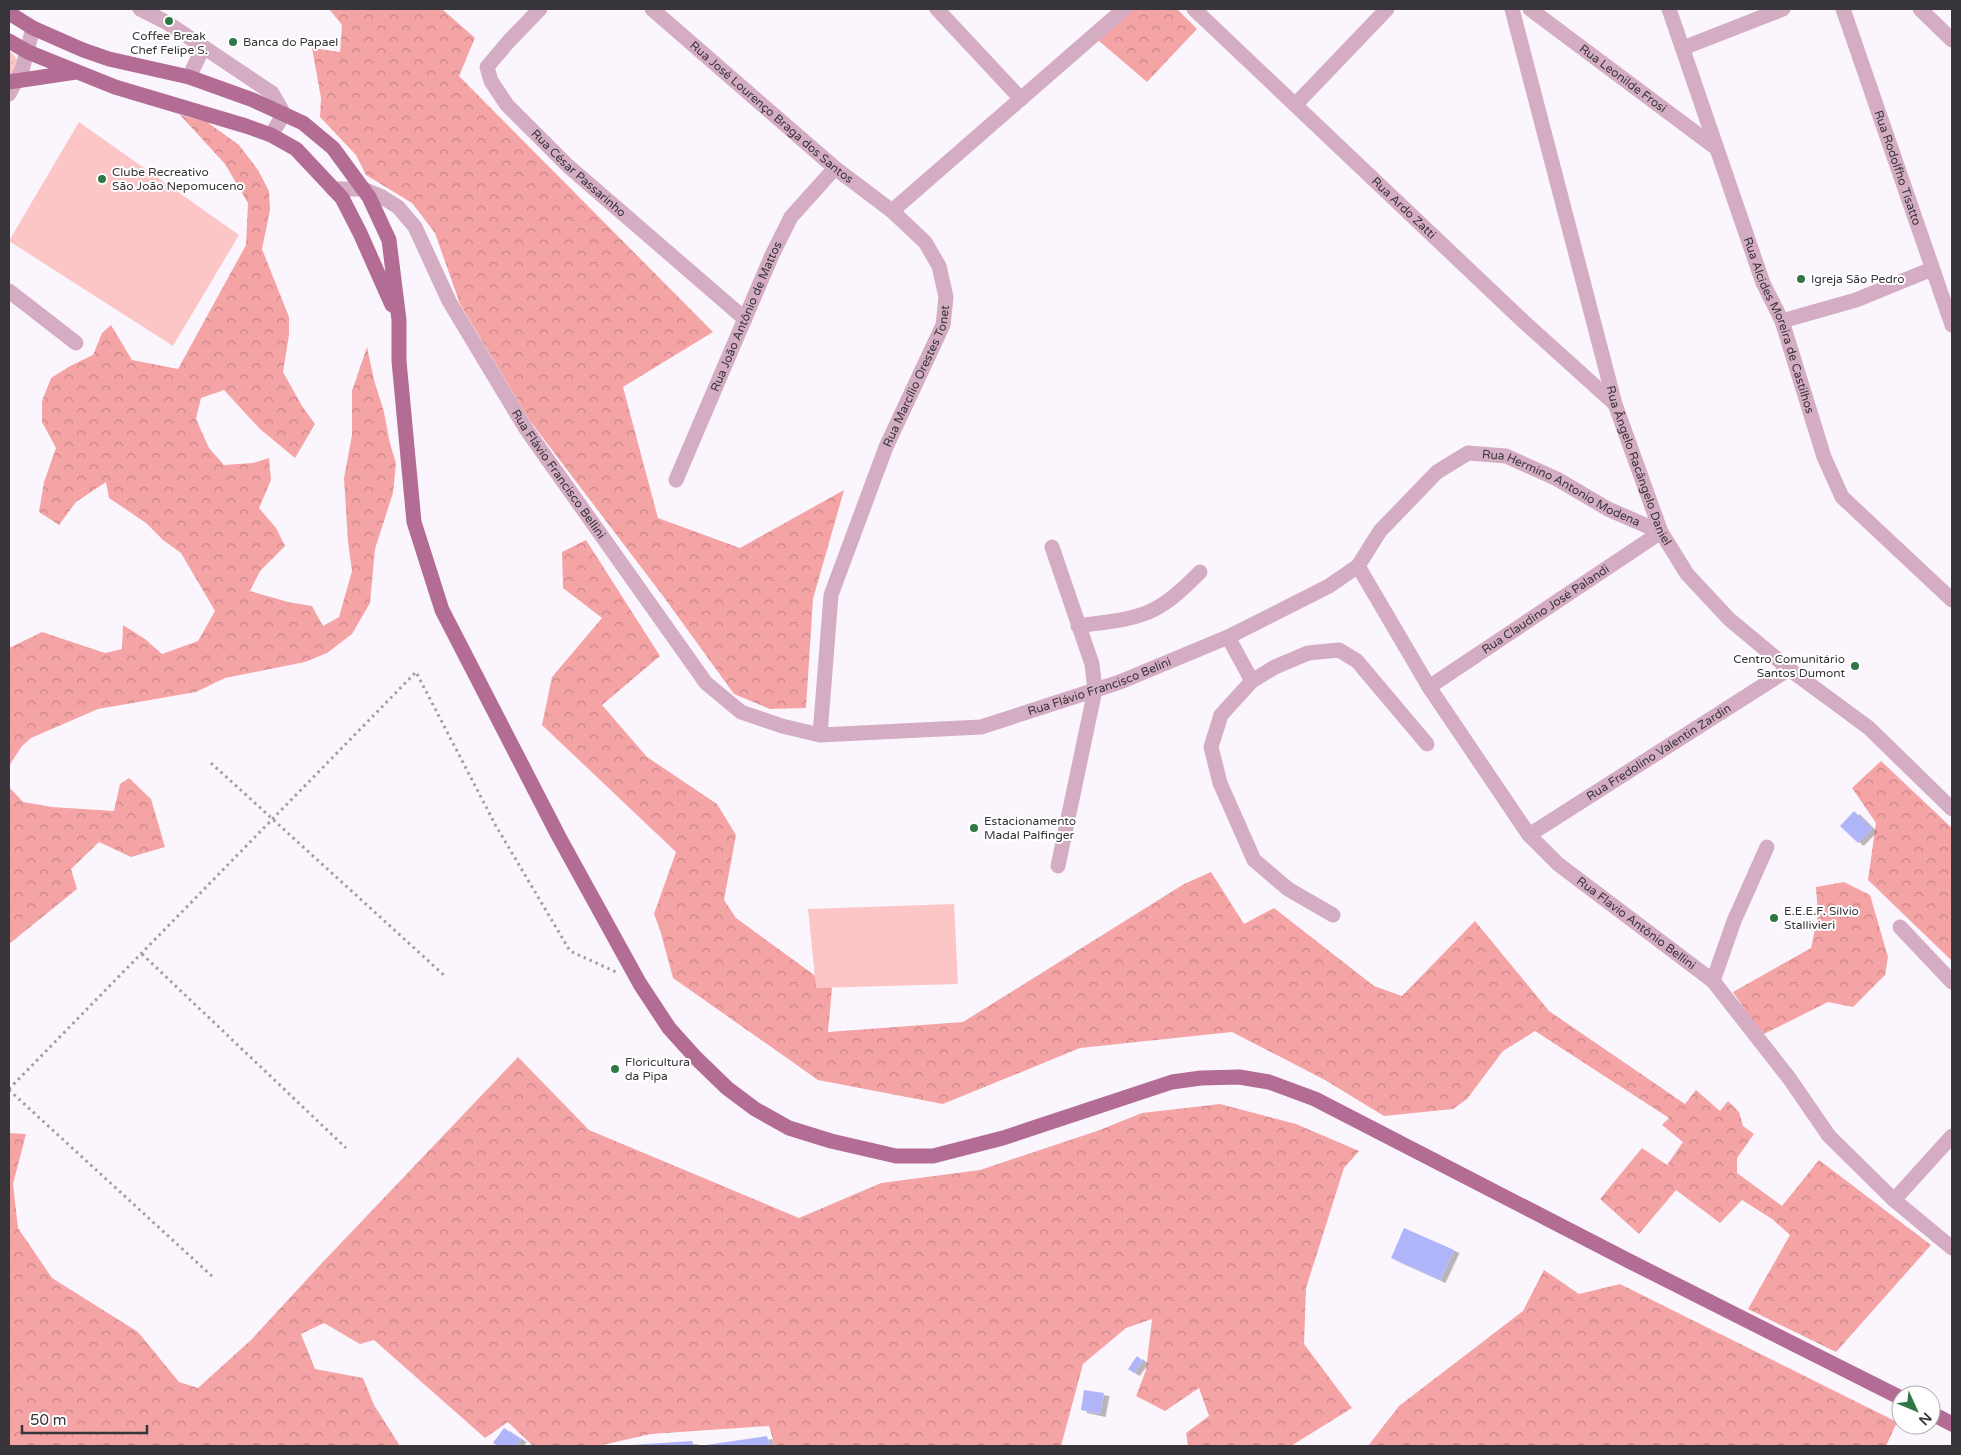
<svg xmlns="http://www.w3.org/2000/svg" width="1961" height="1455" font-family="'Varela Round',sans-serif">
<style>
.grass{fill:url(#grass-dots)}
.forest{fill:url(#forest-crowns)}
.pitch{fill:#fcc5c6}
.building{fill:#b0b5f9;filter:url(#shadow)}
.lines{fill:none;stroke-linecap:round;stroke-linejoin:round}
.path{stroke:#a19da4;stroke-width:3;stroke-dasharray:2.5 4;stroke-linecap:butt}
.minor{stroke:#d5adc2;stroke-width:15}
.major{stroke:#b36d95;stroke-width:15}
.poi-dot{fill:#2f7845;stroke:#fff;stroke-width:2}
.labels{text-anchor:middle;stroke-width:4;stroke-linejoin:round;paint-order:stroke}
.poi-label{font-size:12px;fill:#38353a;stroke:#fff;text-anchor:start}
.street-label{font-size:12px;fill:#38353a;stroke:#fff}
</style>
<defs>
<pattern id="grass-dots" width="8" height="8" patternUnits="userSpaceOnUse" patternTransform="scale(1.25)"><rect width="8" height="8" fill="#fcc5c6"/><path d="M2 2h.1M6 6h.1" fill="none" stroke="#d9aaab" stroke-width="1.8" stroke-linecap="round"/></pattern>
<pattern id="forest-crowns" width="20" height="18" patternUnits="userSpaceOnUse" patternTransform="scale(1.25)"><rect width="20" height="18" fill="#f5a4a6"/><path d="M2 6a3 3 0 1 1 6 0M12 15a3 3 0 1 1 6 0" fill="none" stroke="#c78688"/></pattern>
<filter id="shadow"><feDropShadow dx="5.5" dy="3" stdDeviation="0" flood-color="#0004"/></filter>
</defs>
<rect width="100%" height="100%" fill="#fbf6fe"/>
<path class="grass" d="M9,51L14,55L18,62L13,74L9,76Z"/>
<path class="forest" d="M329,9H442L475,38L459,76L713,332L623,387L658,518L740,548L844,490L813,599L806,708L770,709L734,694L663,596L530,421L460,304L435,233L412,203L366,175L356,155L320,117L321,98L312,48L340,52L342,25Z
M1131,9H1177L1197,29L1147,82L1098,40Z
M180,115L207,122L239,145L258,170L269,191L270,210L262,249L289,317V335L283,372L302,406L315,424L295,458L260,429L224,390L201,398L196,419L209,448L224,465L253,463L269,458L271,480L259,508L276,528L285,546L260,571L250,591L288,602L312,606L323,626L339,617L352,571L348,542L344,478L352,435V391L367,347L374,380L384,412L390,444L396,463L393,493L375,549L370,603L352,634L327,653L305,662L225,678L196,692L98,709L31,738L22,746L9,766V648L42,632L105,653L122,649L123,625L145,639L162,654L198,641L215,611L181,553L163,540L146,523L109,498L106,482L76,502L59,525L39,512L44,482L56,448L42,422V401L51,378L70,366L93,355L102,333L111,325L132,360L178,369L246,245L248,203L225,164Z
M586,540L660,656L602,705L647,757L717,804L736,835L724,900L736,918L832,988L828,1032L963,1022L1184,884L1211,872L1244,924L1274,908L1374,986L1402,996L1475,921L1549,1011L1685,1104L1696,1090L1720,1111L1728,1101L1739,1112L1743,1126L1754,1134L1737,1158V1173L1782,1206L1819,1160L1931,1245L1836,1352L1748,1309L1790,1235L1772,1219L1742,1200L1720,1223L1676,1190L1639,1234L1600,1199L1642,1148L1667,1165L1683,1142L1662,1125L1669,1118L1535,1031L1503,1051L1467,1099L1453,1109L1384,1116L1325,1080L1232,1032L1080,1048L943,1104L818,1080L673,978L660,930L654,914L676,852L542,725L552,677L602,618L563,588L562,552Z
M1881,761L1952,828V961L1868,880L1876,823L1852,788Z
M129,778L151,799L165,847L131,857L99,842L71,869L77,889L9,944V787L23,802L52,807L114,811L120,784Z
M1844,882L1870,895L1888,957L1885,975L1853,1007L1828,1002L1762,1035L1733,992L1811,948L1818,915L1816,887Z
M518,1057L589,1130L799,1218L881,1183L980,1170L1097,1131L1142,1113L1220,1104L1296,1124L1359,1151L1344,1168L1306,1288L1304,1344L1352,1408L1291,1446H1188L1186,1433L1209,1416L1199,1388L1165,1411L1136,1396L1146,1370L1152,1319L1126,1328L1083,1364L1061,1446H775L769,1426L651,1434L598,1446H533L508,1422L485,1438L374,1340L360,1344L324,1323L301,1334L315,1369L363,1378L374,1405L400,1446H9V1133L26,1134L13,1184L18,1228L52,1278L138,1332L179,1382L198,1388L252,1339L321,1264Z
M1544,1270L1579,1294L1620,1284L1897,1422L1886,1446H1368L1399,1406L1523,1311Z"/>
<path class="pitch" d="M79,122L239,235L173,346L9,241Z
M954,904L958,984L816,988L808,909Z"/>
<path class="building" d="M1854,811L1872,829L1858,843L1840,826Z
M1404,1228L1454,1250L1440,1280L1391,1258Z
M1137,1356L1143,1361L1134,1373L1128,1369Z
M1084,1390L1104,1393L1100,1414L1081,1410Z
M504,1428L521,1439L516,1446H498L493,1443Z
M767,1436L770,1446H706V1445Z
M692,1441L694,1446H631V1445Z"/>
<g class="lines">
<path class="path" d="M211,763L446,977
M142,954L346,1148
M9,1089L416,672L496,826L570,951L616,972
M9,1090L214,1278"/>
<g class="minor">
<path d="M140,9L166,22L272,93L284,114L271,135"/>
<path id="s1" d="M540,9L509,41L487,67L491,81L507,105L568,166L745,319"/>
<path id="s2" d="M652,9L835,168L892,211"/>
<path d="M937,9L1021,99"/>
<path id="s3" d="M1194,9L1523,321L1615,404"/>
<path id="s4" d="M1512,9L1615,404L1661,532L1687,574L1729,619L1789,669L1869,728L1952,809"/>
<path id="s5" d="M1530,9L1716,148"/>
<path id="s6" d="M1669,9L1763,283L1782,321L1824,457L1842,497L1952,600"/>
<path id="s7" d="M1843,9L1952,325"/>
<path d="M1920,9L1952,40"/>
<path d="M1683,48L1783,9"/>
<path d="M189,77L203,48"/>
<path d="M9,94L22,70L33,28"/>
<path d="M1296,104L1387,9"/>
<path id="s8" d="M333,189H363L382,197L398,207L415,227L449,301L526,429L706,683L741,712L782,726L820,735L981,727L1120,682L1228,637L1329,586L1358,566L1380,531L1437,472L1468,453L1506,456L1557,479L1608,509L1661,532"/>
<path d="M9,291L76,343"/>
<path d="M1782,321L1856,300L1932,269"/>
<path id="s9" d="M676,480L772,255L791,217L835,168"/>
<path d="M1052,547L1092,664L1095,690L1058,866"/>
<path id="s10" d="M1358,566L1429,687L1529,835L1558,864L1713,981L1789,1078L1829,1136L1894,1200L1952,1248"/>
<path d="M1078,626C1103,622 1129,621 1151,611C1170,602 1185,587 1200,572"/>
<path d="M1228,637L1252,681"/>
<path id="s11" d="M1429,687L1661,532"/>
<path id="s12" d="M820,735L831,595L886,447L943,325L946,297L939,266L925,242L892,211L1124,9"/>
<path id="s13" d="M1529,835L1789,669"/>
<path d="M1333,915L1288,889L1254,860L1220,783L1211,747L1221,715L1252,681L1275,667L1308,653L1339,650L1357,661L1427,744"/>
<path d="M1900,927L1952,982"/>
<path d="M1713,981L1734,921L1767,847"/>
<path d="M1894,1200L1952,1136"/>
</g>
<path class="major" d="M9,13L33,28L83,50L109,59L189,77L253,100L303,123L333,148L369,197L389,240L399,320V361L414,522L442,610L559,837L640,984L669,1028L696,1058L727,1088L755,1109L789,1128L831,1141L896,1156H933L1003,1138L1172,1082L1201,1078L1239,1077L1269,1082L1315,1099L1631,1262L1901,1398
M9,41L28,52L115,87L246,126L271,135L296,149L342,198L360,233L392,305
M9,82L76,72
M1931,1413L1952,1424"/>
</g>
<g class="poi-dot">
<circle cx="169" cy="21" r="5"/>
<circle cx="233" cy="42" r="5"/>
<circle cx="102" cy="179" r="5"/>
<circle cx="1801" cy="279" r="5"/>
<circle cx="1855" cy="666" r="5"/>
<circle cx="974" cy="828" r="5"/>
<circle cx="1774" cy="918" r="5"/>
<circle cx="615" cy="1069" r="5"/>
</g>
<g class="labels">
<g class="poi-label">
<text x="169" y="40" text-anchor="middle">Coffee Break<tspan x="169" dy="14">Chef Felipe S.</tspan></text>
<text x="243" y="46">Banca do Papael</text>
<text x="112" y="176">Clube Recreativo<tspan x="112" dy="14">São João Nepomuceno</tspan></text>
<text x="1811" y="283">Igreja São Pedro</text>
<text x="1845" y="663" text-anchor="end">Centro Comunitário<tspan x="1845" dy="14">Santos Dumont</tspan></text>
<text x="984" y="825">Estacionamento<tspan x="984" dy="14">Madal Palfinger</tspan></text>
<text x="1784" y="915">E.E.E.F. Sílvio<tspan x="1784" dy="14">Stallivieri</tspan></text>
<text x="625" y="1066">Floricultura<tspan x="625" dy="14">da Pipa</tspan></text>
</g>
<g class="street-label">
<text dy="4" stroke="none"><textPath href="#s5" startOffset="116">Rua Leonilde Frosi</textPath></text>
<text dy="4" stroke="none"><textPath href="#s2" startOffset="158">Rua José Lourenço Braga dos Santos</textPath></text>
<text dy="4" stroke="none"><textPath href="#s7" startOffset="168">Rua Rodolfho Tisatto</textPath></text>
<text dy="4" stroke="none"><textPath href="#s1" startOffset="221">Rua César Passarinho</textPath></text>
<text dy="4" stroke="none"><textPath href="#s3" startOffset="289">Rua Ardo Zatti</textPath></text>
<text dy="4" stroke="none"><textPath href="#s9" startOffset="178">Rua João Antônio de Mattos</textPath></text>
<text dy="4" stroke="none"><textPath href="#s6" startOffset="335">Rua Alcides Moreira de Castilhos</textPath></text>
<text dy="4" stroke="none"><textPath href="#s12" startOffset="376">Rua Marcílio Orestes Tonet</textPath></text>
<text dy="4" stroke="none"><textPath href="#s4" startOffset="474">Rua Ângelo Racângelo Daniel</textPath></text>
<text dy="4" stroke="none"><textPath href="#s8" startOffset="382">Rua Flávio Francisco Bellini</textPath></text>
<text dy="4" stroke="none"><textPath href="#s8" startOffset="1599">Rua Hermino Antonio Modena</textPath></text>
<text dy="4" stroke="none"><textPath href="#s11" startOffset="140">Rua Claudino José Palandi</textPath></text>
<text dy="4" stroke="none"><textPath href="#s8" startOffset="1052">Rua Flávio Francisco Belini</textPath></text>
<text dy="4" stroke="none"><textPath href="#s13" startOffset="154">Rua Fredolino Valentin Zardin</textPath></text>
<text dy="4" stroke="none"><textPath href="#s10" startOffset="458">Rua Flavio Antônio Bellini</textPath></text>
</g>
</g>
<rect width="1961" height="1455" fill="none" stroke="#38353a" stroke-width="20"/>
<g transform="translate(1916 1410) rotate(134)"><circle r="24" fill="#ffffff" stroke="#afaeb0"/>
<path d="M0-4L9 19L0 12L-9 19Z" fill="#2f7845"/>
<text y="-8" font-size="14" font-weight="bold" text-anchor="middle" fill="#38353a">N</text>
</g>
<path d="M22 1425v8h125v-8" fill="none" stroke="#38353a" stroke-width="2.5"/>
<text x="30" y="1425" font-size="15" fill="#38353a" stroke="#ffffff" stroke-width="4" paint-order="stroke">50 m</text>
</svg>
